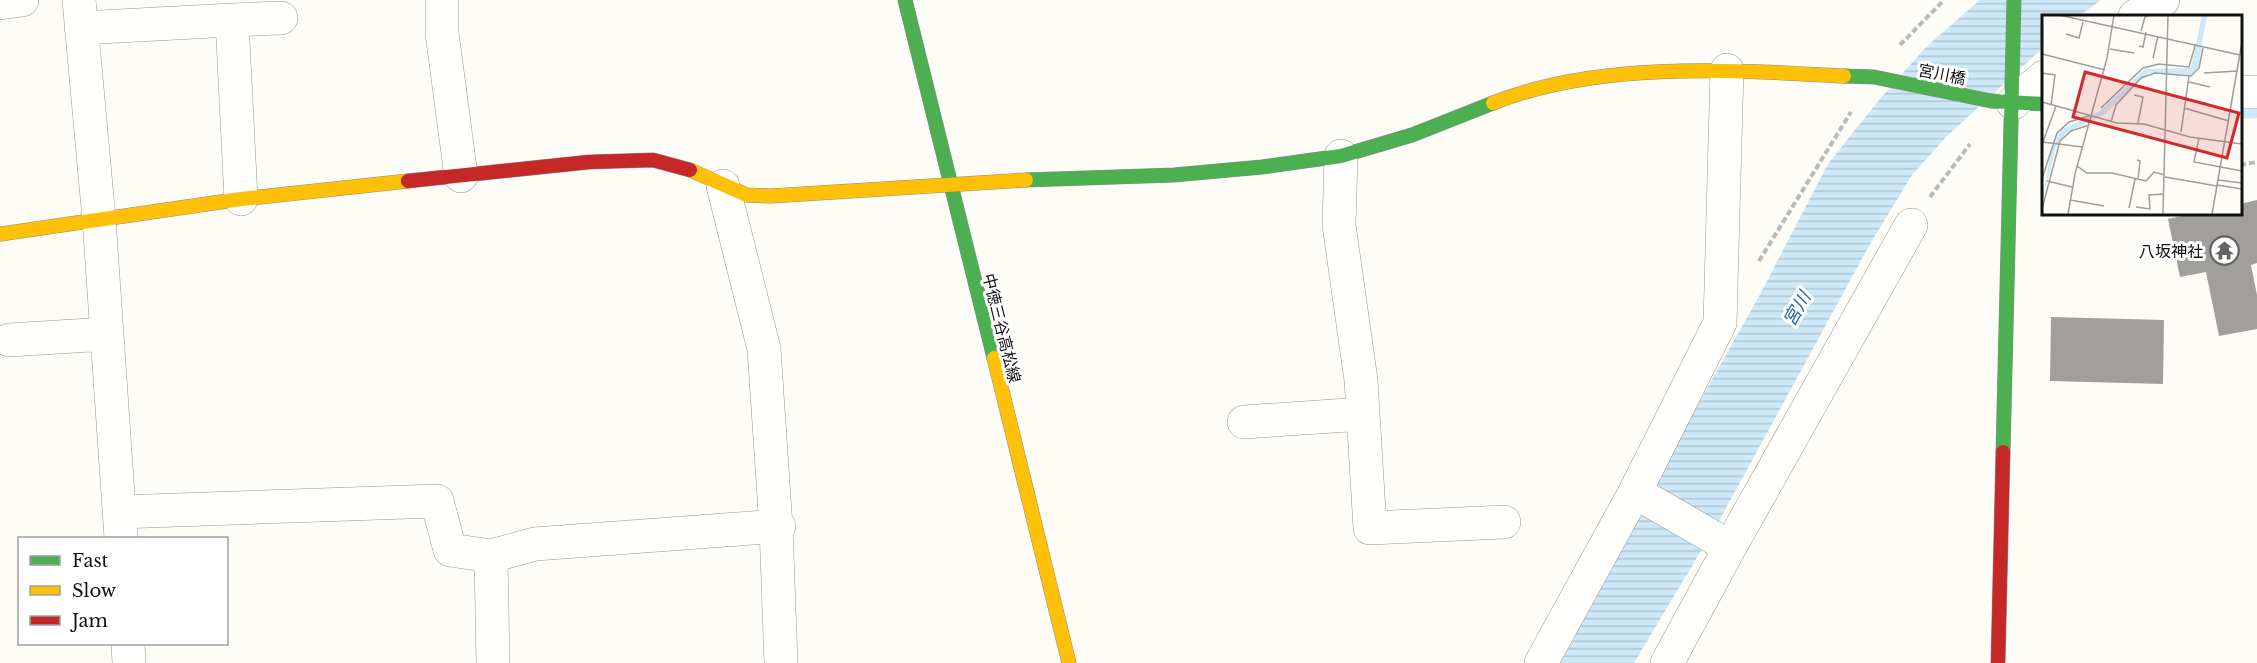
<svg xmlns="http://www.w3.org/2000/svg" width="2257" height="663" font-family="'Libre Baskerville','Noto Sans JP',serif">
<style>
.water{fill:url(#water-rules)}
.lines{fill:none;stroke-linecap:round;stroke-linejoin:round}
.stream{stroke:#cde8f7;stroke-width:12}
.building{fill:#a19f9c}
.street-casing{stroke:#979795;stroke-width:34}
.fast-casing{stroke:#8e8d8b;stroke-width:15}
.slow-casing{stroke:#8e8d8b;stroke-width:15}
.jam-casing{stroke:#8e8d8b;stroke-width:15}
.path{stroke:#b9b9b8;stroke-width:4;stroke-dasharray:6 3;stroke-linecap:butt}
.street{stroke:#fffffe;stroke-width:33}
.fast{stroke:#4caf50;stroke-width:14}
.slow{stroke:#ffc107;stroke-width:14}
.jam{stroke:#c62828;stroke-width:14}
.labels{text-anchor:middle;stroke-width:6;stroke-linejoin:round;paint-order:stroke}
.street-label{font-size:16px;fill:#111;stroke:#fff}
.poi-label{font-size:16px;fill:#111;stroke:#fff;text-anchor:end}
.water-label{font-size:18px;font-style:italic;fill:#1768a6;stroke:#fff}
.inset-road{fill:none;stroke:#9f9e9b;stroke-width:1.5}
.view{fill:#d62828;fill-opacity:0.15;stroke:#d62828;stroke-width:3}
.inset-edge{fill:none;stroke:#111;stroke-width:3}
</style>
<defs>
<pattern id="water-rules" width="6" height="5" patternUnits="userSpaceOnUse" patternTransform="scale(1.5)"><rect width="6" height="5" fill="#cde8f7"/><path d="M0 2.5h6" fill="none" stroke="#afc6d3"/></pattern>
</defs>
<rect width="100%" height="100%" fill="#fdfcf7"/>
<path class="water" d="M1980,0H2101L2079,16H2044V47L1947,136L1912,175L1870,244L1720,519L1634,663H1555L1636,514L1757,300L1828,164L1879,100L1927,46Z"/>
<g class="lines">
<path class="stream" d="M2240,113L2257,112"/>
</g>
<path class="building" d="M2257,200V263L2251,265L2257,295V329L2219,336L2206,272L2180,277L2168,219L2196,213H2240V204Z
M2051,317L2164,320L2163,384L2050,381Z"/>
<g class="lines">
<defs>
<path id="street" d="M79,0L99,219L121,538
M442,0V33L461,176
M0,3L22,0
M2135,16L2163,0
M81,28L232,20
M2240,92H2257
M2013,103L2044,77
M1341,156L1339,225L1361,380L1370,528L1504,522
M723,186L764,349L776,527L781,663
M241,199L232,20L281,18
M9,340L107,334
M1244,422L1363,414
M1635,492L1730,547
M119,512L437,501L450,550L491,556L535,544L779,526
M491,556L493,663
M128,644L129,663
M1541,663L1635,492L1720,323L1727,70
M1667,663L1730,547L1911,225"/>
<path id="fast" d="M905,0L994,358
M1844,76L1874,77L1991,101L2044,104
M1026,180L1174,175L1262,167L1341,156L1412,135L1493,103
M2003,452L2014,0"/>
<path id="slow" d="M1493,103C1598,61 1733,70 1844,76
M690,170L747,195L771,196L1026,180
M0,234L241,199L408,181
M994,358L1069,663"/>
<path id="jam" d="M408,181L589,162L653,160L690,170
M1998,663L2003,452"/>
</defs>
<use href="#street" class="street-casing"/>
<use href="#fast" class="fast-casing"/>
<use href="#slow" class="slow-casing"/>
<use href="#jam" class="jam-casing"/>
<path class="path" d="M1900,45L1944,0
M2240,165L2257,162
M1930,197L1970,144
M1759,261L1851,112"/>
<use href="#street" class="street"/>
<use href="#fast" class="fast"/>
<use href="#slow" class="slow"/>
<use href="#jam" class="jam"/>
</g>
<defs>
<symbol id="temple-ring" viewBox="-11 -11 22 22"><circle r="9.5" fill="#fff" stroke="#646362" stroke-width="1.5"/><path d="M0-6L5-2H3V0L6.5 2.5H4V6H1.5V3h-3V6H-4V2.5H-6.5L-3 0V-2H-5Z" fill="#646362"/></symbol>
</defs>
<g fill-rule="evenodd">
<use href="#temple-ring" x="2208" y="234" width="33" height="33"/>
</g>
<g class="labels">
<g class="street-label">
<text transform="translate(1942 74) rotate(11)" y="6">宮川橋</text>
<text transform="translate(1002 328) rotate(76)" y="6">中徳三谷高松線</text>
</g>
<g class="poi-label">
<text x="2203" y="257">八坂神社</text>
</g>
<g class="water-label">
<text transform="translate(1797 309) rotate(-60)" y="6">宮川</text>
</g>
</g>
<g transform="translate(2042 15)">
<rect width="200" height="200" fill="#fdfcf7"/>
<path d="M160,0H165L156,52L149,60L106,58L63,99L24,118L14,132L0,186L10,131L19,115L58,96L103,54L149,53Z" fill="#cde8f7"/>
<path class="inset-road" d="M17,0L198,40M99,16L103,2L107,0M24,19L37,23L41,7M97,31L101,32L104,17M68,34L92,38M0,39L63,55M111,43L116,21M0,58L13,60L9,90M162,58L196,56M147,67L168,72M92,80L101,82L96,108M0,87L75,108L102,109L148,122L200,129M59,93L101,53L117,49L147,52L153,31M142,93L187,106M69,107L74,90L99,63L113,58L149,61L157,53L161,33M139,117L147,61M157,123L152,147L200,156M0,127L41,132M1,127L14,91M95,145L98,146L96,165M35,151L45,158H70L104,166L112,157L123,160M123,162L175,171M0,164L15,118L27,107L50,100M176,165L200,168M5,166L30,172M175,170L200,174M28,185L62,191M94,192L108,194L107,180L122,179M87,193L93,164M0,194L18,126L29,116L47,110M26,199L33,159L65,43L72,0M121,199L126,0M170,199L200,27"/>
<path class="view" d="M43,57L197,98L185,143L31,102Z"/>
<rect width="200" height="200" class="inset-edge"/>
</g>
<rect x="18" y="537" width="210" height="108" fill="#ffffff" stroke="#a0a0a0" stroke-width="1.5"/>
<rect x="30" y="556" width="30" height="9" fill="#4caf50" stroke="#a0a0a0" stroke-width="1.5"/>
<text x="72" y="567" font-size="18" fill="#111111">Fast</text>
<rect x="30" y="586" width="30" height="9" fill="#ffc107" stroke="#a0a0a0" stroke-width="1.5"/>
<text x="72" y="597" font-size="18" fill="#111111">Slow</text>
<rect x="30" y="616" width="30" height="9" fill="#c62828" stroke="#a0a0a0" stroke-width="1.5"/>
<text x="72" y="627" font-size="18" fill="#111111">Jam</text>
</svg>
